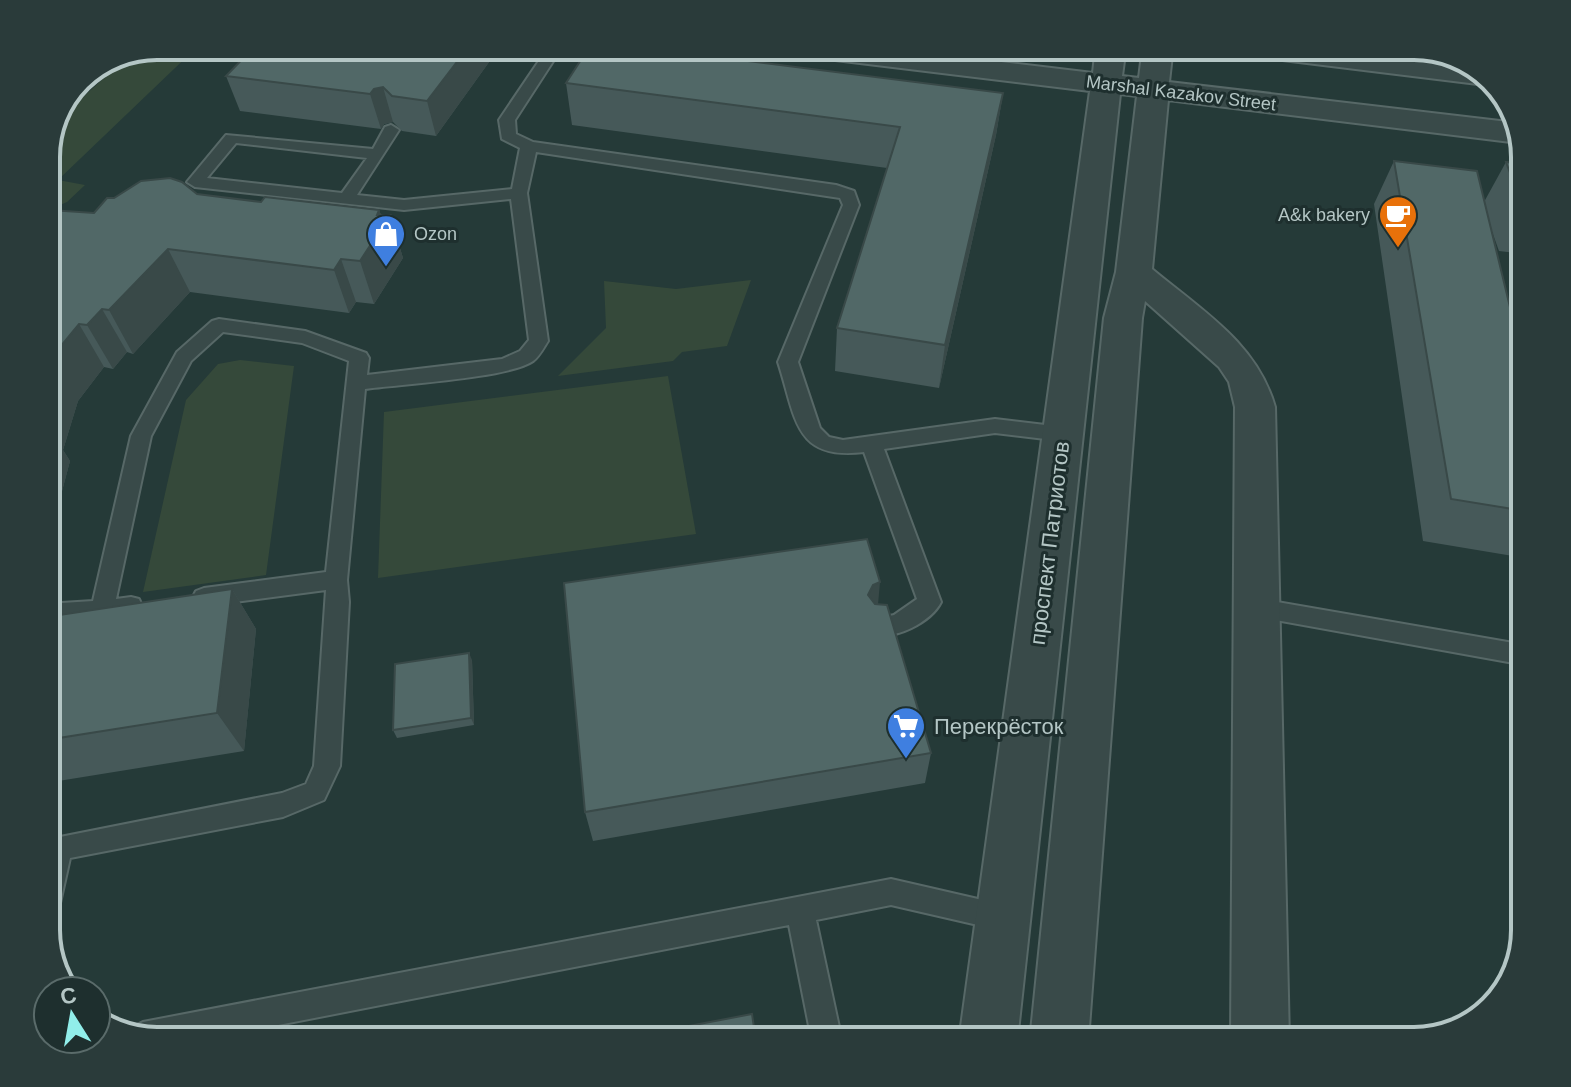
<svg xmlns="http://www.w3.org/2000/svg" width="1571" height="1087" font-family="Helvetica,sans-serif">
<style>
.green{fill:#35493a}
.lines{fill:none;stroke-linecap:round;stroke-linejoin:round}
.service-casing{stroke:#576867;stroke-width:4}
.minor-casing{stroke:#576867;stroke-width:4}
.service{fill:#394a49;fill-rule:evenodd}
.minor{fill:#394a49;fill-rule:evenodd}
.wall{fill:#465959}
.shaded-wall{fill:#394948}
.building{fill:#516867;stroke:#394948;stroke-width:2}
.labels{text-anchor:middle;stroke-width:6;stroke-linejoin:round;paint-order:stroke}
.far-street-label{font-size:18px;fill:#b4c6c5;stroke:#1e2f2e}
.far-poi-label{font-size:18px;fill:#b4c6c5;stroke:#1e2f2e;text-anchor:end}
.street-label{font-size:22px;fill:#b4c6c5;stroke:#1e2f2e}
.poi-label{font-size:22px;fill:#b4c6c5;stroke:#1e2f2e;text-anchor:start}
.rim{fill:none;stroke:#b4c6c5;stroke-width:4}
</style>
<rect width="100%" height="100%" fill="#253a38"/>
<path class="green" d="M157,46H198L58,180L85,185L67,202L46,211V150L62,116L125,59Z
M751,280L727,346L682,352L673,361L558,376L606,328L604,281L676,289Z
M240,360L294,366L266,575L143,592L186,400L218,364Z
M668,376L696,534L378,578L384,412Z"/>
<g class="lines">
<defs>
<path id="service" d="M549,46H563L515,120L516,134L533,142L836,185L854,191L859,205L798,362L820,428L829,437L843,440L995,419L1062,427L1069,429L1072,434L1069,439L1062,441L995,433L884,449L941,602C931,622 894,641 872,634L868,627L872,620L894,615L917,599L864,452C793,461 796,416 778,362L843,205L840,198L536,152L527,193L548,341C544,347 539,357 533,361C509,378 400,384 365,389L347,580L349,602L340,766L324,800L283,817L70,858L56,921L46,925V847L50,839L282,793L306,784L314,766L326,590L204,606L196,603L193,597L196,591L204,588L326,572L349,361L302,343L223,332L191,361L151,436L116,599L131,597L139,599L142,606L139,613L102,619L46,622V604L93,601L131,436L177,352L212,321L219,319L305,331L366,353L369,358L367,375L502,359L520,351L529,340L511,199L404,210L195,187L187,182L226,135L373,149L385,127L391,125L399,130L357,195L404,200L512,189L520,148L502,139L499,120ZM236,143L367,158L342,193L207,178Z
M1254,598L1525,645V665L1254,616L1246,614L1243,607L1246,600Z
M891,879L1004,905L1014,909L1018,918L1014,927L1004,931L891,905L816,920L842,1041H812L789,925L197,1041H157L130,1033L133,1027L143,1022Z"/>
<path id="minor" d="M779,46H868L1093,73L1096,46H1126L1122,76L1139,78L1143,46H1173L1169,82L1517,123L1522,142L1519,143L1168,100L1152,269C1201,310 1257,343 1275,407L1289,1041H1231L1235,407L1229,382L1219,367L1145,301L1142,318L1088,1041H1030L1104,318L1116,272L1137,96L1120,94L1017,1041H959L1090,91L794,55L784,52Z
M1226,46H1309L1479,68L1494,86L1241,55L1231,52Z"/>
</defs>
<use href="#service" class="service-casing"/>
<use href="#minor" class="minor-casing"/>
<use href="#service" class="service"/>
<use href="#minor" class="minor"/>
</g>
<path class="wall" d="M497,51L436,136L402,131L393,122L384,124L381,129L240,111L226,76Z
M566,83L1003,93L996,135L939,388L835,371L837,328L887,168L572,125Z
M1394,161L1484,202L1506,162L1525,164V254L1499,251L1490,226L1525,369V558L1423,541L1374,204Z
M197,194L261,202L379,210L381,215H390L403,258L374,304L356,302L349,313L190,292L133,354L127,352L113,369L104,367L78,401L63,450L70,461L53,525L46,526V213H94L114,198Z
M232,589L256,629L244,751L46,783V617Z
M878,604L931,753L925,783L593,841L585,812Z
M472,660L474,725L397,738L393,730Z"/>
<path class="shaded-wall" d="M469,46H496L497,51L436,136L427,101Z
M383,87L393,122L384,124L381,129L370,94L374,89Z
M1003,93L996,135L939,388L945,345Z
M379,210L384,224L390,215L403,258L374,304L360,261Z
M168,249L190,292L133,354L109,310Z
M341,259L356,302L349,313L334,270Z
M102,309L127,352L113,369L87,325Z
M79,324L104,367L78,401L63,450L70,461L53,525L46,516V372L51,358Z
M880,582L877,616L868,595L873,585Z
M232,589L256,629L244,751L217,713Z
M469,653L472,660L474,725L471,718Z"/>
<path class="building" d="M255,46H469L427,101L392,96L383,87L374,89L370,94L226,76Z
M590,46H628L1003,93L945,345L837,328L900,127L566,83Z
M1394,161L1477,171L1525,369V511L1451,499Z
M1506,162L1525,164V208H1523Z
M170,178L182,182L197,194L261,202L265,197L379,210L377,215H390L360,261L341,259L334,270L168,249L109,310L102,309L87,325L79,324L51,358L46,372V213L50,210L94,213L107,198H114L141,181Z
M867,539L880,582L873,585L868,595L875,604L887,605L931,753L585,812L564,583Z
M232,589L217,713L46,740V617Z
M469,653L471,718L393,730L395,664Z
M752,1014L756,1041H610Z"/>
<defs>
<symbol id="cafe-pin" viewBox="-11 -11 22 30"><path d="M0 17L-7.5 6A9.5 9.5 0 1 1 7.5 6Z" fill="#e8710a" stroke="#1e2f2e"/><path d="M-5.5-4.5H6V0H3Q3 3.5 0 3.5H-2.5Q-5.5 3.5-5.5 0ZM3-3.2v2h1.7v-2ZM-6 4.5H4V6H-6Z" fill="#fff"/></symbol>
<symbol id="shop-pin" viewBox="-11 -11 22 30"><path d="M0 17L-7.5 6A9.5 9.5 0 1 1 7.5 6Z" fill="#3f7fe0" stroke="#1e2f2e"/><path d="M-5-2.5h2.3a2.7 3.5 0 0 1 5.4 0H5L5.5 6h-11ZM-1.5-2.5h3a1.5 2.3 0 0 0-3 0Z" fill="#fff"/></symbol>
<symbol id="supermarket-pin" viewBox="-11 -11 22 30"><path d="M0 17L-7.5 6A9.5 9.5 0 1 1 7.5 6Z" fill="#3f7fe0" stroke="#1e2f2e"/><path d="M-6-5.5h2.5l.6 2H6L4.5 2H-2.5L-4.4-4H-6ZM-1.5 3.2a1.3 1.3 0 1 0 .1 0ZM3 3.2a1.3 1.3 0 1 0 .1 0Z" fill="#fff"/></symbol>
</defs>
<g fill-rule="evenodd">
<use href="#cafe-pin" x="1376" y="193" width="44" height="60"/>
<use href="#shop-pin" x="364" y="212" width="44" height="60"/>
<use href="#supermarket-pin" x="884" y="704" width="44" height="60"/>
</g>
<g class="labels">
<g class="far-street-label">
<text transform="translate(1181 93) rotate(7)" y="6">Marshal Kazakov Street</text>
</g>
<g class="far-poi-label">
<text x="1370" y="221">A&amp;k bakery</text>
<text x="414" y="240" text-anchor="start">Ozon</text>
</g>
<g class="street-label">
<text transform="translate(1049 543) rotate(-83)" y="8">проспект Патриотов</text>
</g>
<g class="poi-label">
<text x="934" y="734">Перекрёсток</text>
</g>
</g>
<path d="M0 0H1571V1087H0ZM157 60H1414A97 97 0 0 1 1511 157V930A97 97 0 0 1 1414 1027H157A97 97 0 0 1 60 930V157A97 97 0 0 1 157 60Z" fill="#2a3b3a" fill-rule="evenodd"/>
<path class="rim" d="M157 60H1414A97 97 0 0 1 1511 157V930A97 97 0 0 1 1414 1027H157A97 97 0 0 1 60 930V157A97 97 0 0 1 157 60Z"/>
<g transform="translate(72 1015) rotate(349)"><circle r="38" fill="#1e2f2e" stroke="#5a6b6a" stroke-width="2"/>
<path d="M0-6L14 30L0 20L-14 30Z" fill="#91eeea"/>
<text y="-12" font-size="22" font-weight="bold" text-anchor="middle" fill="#b4c6c5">С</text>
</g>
</svg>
